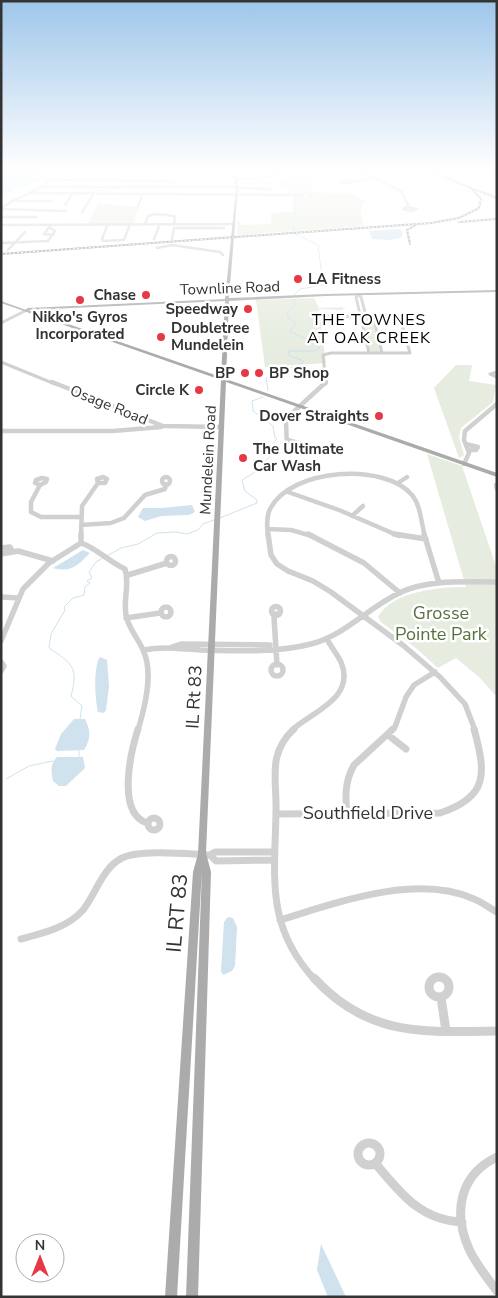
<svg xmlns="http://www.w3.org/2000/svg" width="498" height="1298" font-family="'Nunito Sans',sans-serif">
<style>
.green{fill:#e6ecdf}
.water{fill:#cfe2ee}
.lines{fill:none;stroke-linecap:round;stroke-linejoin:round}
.stream{stroke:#cfe2ee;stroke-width:1}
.minor-far5{stroke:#d0d0d0;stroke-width:2.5}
.minor-far4{stroke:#d0d0d0;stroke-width:3}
.minor-far3{stroke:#d0d0d0;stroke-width:4.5}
.minor-far2{stroke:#d0d0d0;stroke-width:5.5}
.minor-far1{stroke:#d0d0d0;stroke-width:7}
.minor{stroke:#d0d0d0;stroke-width:9}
.major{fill:#ababab;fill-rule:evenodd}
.rail-casing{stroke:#888;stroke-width:2}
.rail{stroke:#fff;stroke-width:1;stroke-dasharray:2;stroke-linecap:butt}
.poi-dot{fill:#e63946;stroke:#fff;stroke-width:2}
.labels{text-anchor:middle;stroke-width:5;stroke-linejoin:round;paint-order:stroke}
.far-poi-label{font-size:15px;font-weight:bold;fill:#333;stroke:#fff;text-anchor:end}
.far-street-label{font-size:15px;fill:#333;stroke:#fff}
.far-neighbourhood-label{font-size:16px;letter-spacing:1px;fill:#000;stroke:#fff}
.park-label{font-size:18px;fill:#56703f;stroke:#fff}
.street-label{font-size:18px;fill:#333;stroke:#fff}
.near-street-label{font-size:21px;fill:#333;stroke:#fff}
</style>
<rect width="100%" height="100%" fill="#fff"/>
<path class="green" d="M118,171H153L150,180H114Z
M303,171H306L310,183L308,188L296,192L278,182Z
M313,188L314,192L356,194L361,199L370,201L364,202L362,208L360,209L364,226L238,235L237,222H241V225L271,224V213L293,212L294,195L299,194L300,197L304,199L308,194H296Z
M98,203L139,207L133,224H88Z
M314,298L319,308L348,307L343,308V310L319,309L326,363L265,367L256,300Z
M363,317H370L372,319L380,352H371L369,350L362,318Z
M456,365H472L469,381L496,385L493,402L461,428L459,437L464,455L459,458L434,388Z
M427,454L462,466L497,569V697L479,677L456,658L438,668L417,649L381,622L378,617C392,591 440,587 466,587Z"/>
<path class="water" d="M1,171H42L40,177L46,178L1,195Z
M397,229L402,230V237L390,240L372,239L369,231Z
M192,505L195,512L189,515L161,516L145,521L138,517L143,508H162Z
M83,550L90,553C78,565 72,573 53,568Z
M100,657L107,660L109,686L106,710L104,713L98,712C95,700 93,667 100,657Z
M74,719H85C91,731 91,739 84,750L57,751L55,749L61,734Z
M57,757H83L85,768L66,786H59L53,781C51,772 50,764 57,757Z
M228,917L233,918L237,927L235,966L232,971L223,975L221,971L224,922Z
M321,1244L346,1297H328L317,1270Z"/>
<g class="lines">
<path class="stream" d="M317,173L319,171
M60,182L81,185
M164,183H233
M241,183H278L295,193
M148,186L161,183
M88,188L94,191L121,188
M128,188H144
M296,193L311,187L309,177
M293,232L295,196
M294,295L300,289L323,285L318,245L295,234
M268,390L266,378L303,363L302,360L288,355L289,351H315L320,348L309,340L290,332L296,322L289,319L287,314L295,304L294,299
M220,518L257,503V500L245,491L242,480L255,472L276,450L274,442L277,439L275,438L273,426L253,411L252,401L263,397
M107,556L121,548L138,544L157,533L176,532L187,534L198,530L203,524L214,520
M80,719L82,706L71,696C79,668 72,663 49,648L51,634L65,610L64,607L73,598L84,595L85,587L90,583L87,581L92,578L89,572L96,562L103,558
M79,750V757
M6,779L29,766L53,761"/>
<path class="minor-far5" d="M360,171L401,191L409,207
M236,179L270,177L283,171
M51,180L173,181
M100,180L103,173
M161,181L164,171
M346,181L352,183H341Z
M351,182L374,178
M42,187H237
M237,188L272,189
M29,193L303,195
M11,201H51
M65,205L73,193
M138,206L143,194
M406,207L417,209L411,211L403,209Z
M1,209C17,194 46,194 52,171
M1,209L66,211
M82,212L94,193
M1,217H36
M108,224L102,239L103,241L124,240L130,224
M145,224L148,216L156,214L175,216L174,224
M1,225L234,224
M51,225L44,234L53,235
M154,239L160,224
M172,239L174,228H224
M1,243L48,241L55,231L50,228
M157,248L172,245L220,252L223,255
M8,250L25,232"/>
<path class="minor-far4" d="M358,295L356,297L369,353
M358,295L361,297L366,316
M373,316L382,353
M1,323L27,310
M1,362L55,384
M497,372L490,374L497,377
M326,384L323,355L331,353H410L400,318L398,317L328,316"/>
<path class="minor-far3" d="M52,382L163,426L222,427
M1,431H113L161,427
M288,440L304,445V448L295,451L287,448L286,422L288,417L326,382
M466,444L478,447L476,450H468
M464,464L469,453L464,440L465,431L497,404
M103,477L107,479L105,483H98L97,479Z
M162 481a4 4 0 1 1 8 0a4 4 0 1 1-8 0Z
M42,478L47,479L46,482L40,485L35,483L36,480Z
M398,483L407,477
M40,485L31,502V512L41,517H79
M496,485L497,489
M288,492L339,510L399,536
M352,516L363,506
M81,525L111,523L124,518L145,495L165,489L166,484
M268,529L291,530L312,536
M81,536L82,506L98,483
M268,536C267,527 266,517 270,509C291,468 384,462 412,495C421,506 421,523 425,536"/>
<path class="minor-far2" d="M81,534V543
M268,534L271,555L277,564L288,571L313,581L331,592L404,646L440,677L465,704L475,730
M308,534L364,563L400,593
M394,534L426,539
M424,534L439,583
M81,543C98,549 109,562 125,569C130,585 123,599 126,615C128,628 138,638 143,650C154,672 145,707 138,730
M1,548L10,547L12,551
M1,554L18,551L53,561
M166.5 561a4.5 4.5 0 1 1 9 0a4.5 4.5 0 1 1-9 0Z
M128,575L167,563
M1,597L19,598
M271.5 611a4.5 4.5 0 1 1 9 0a4.5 4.5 0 1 1-9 0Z
M161 612a5 5 0 1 1 10 0a5 5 0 1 1-10 0Z
M276,614L274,617L277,665
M126,618L160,613
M1,641L23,589L49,563L81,543
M172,647L181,644L270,645
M144,650C163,646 181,649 201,650C237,651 276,653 311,644C345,635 368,608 399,593C429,579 465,582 497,582
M1,662L4,666L1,671
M271 670a6 6 0 1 1 12 0a6 6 0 1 1-12 0Z
M292,730C313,711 356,698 341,662C337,654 331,647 327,639
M391,730L395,727L406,697L414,685L435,672"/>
<path class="minor-far1" d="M138,729C131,751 116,813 147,823
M294,729C267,754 277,779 276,811C275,877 265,926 315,980
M388,735L406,749
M276,814L440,813C489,797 486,773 474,729
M347,814C345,796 345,781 354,765L393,729
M148 824a6 6 0 1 1 12 0a6 6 0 1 1-12 0Z
M210,855L216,861L274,860
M280,920C336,903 416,873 474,899C482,902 489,908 497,912
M21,939C43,933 67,928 83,910C96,894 102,868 122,858C141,849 188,854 210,855L215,852H274"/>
<path class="minor" d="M429 987a10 10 0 1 1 20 0a10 10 0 1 1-20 0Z
M314,978C368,1037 424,1032 497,1031
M441,997L446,1031
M358 1154a11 11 0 1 1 22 0a11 11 0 1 1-22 0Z
M497,1157C459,1175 453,1213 469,1249C476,1264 487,1278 497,1291
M376,1164C401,1194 421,1220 462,1222"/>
<path class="major" d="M227,171H230L237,179L238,188L229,298L325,294L497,290V292L325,296L229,301L226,379L497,473V477L226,382L206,853L211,872L198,1297H186L202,870L177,1297H165L193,872L198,854L221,380L1,303V301L26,310L28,308L225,299L236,188L235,179ZM225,301L221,377L28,310Z"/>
<defs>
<path id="rail" d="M474,189L497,198
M459,222L497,219
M410,244L407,230L416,225
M1,254L431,223L459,218L479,208L481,199L471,188L431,171"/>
</defs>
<use href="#rail" class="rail-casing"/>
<use href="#rail" class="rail"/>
</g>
<linearGradient id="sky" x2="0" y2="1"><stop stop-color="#9ec6ea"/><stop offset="0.48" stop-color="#fff"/><stop offset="1" stop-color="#fff" stop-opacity="0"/></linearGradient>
<rect width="498" height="353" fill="url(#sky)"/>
<g class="poi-dot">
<circle cx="298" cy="279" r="5"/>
<circle cx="146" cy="295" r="5"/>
<circle cx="80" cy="300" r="5"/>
<circle cx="248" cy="309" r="5"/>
<circle cx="161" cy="337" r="5"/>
<circle cx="245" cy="373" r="5"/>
<circle cx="259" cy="373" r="5"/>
<circle cx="199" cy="390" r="5"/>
<circle cx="379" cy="416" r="5"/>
<circle cx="243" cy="458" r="5"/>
</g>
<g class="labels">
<g class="far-poi-label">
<text x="308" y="284" text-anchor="start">LA Fitness</text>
<text x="136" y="300">Chase</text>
<text x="238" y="314">Speedway</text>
<text x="80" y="322" text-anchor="middle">Nikko's Gyros<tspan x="80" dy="17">Incorporated</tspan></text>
<text x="171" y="333" text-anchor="start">Doubletree<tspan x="171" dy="17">Mundelein</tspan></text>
<text x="235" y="378">BP</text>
<text x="269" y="378" text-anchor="start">BP Shop</text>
<text x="189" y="395">Circle K</text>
<text x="369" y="421">Dover Straights</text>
<text x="253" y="454" text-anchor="start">The Ultimate<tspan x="253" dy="17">Car Wash</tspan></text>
</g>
<g class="far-street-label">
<text transform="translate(230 288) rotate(-2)" y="5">Townline Road</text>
<text transform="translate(109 405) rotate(22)" y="5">Osage Road</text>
<text transform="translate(208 460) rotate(-87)" y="5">Mundelein Road</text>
</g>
<g class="far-neighbourhood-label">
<text x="369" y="325">THE TOWNES<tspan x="369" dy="18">AT OAK CREEK</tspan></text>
</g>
<g class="park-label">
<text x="441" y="619">Grosse<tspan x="441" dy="21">Pointe Park</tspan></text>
</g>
<g class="street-label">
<text transform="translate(194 697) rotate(-87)" y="6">IL Rt 83</text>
<text x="368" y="819">Southfield Drive</text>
</g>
<g class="near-street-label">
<text transform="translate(177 913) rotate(-85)" y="7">IL RT 83</text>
</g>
</g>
<rect width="498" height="1298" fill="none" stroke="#333333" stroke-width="5"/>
<g transform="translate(40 1258)"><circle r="24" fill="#ffffff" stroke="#adadad"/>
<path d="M0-4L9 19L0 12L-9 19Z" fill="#e63946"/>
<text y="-8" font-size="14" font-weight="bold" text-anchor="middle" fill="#333333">N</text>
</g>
</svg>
